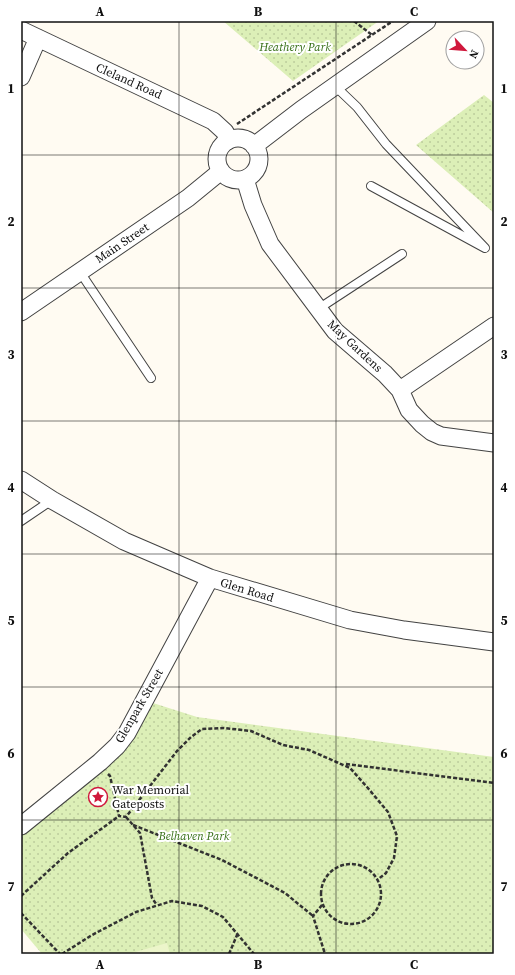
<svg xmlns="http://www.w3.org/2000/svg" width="515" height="975" font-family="'Source Serif 4',serif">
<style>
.grass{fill:url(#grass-dots)}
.pitch{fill:#ecf5ca}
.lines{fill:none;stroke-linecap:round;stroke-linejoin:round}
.service-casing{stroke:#434343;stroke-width:10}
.minor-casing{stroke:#434343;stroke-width:19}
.path{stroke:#323232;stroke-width:2.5;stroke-dasharray:4 2;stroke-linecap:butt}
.service{stroke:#fff;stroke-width:8}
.minor{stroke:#fff;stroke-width:17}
.grid{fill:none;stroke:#101010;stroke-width:1;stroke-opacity:0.55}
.labels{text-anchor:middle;stroke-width:4;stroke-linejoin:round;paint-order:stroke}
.park-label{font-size:12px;font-style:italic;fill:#377018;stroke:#fff}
.street-label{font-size:12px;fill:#101010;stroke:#fff}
.poi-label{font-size:12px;fill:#101010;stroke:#fff;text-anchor:start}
.neatline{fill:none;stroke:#101010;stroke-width:1.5}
.grid-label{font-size:13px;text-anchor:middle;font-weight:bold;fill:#101010}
</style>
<defs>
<pattern id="grass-dots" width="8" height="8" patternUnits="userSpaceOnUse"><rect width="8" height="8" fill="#dcefb7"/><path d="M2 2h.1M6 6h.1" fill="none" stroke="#bccc9c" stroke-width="1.8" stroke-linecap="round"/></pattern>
</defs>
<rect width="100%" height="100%" fill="#fffbf2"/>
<path class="grass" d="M223,21H379L293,81Z
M484,95L494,103V213L416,145Z
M145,699L153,703L197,717L494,757V954H42L21,929V826L100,762Z"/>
<path class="pitch" d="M167,943L170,954H128Z"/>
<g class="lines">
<defs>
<path id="service" d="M335,86L357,107L386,144L485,248L371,186
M80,272L151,378
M318,309L402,254
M21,521L52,500"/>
<path id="minor" d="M21,30L213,121L225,132L228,141
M21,77L38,38
M217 159a21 21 0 1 1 42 0a21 21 0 1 1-42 0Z
M254,146L301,110L427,21
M245,179L253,205L270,244L335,331L385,374L400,390L409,410L422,424L432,432L441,436L494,443
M21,312L188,198L221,171
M400,390L494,326
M21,480L52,500L124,541L210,578L350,620L404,630L494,642
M21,826L100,762L117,746L127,733L210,578"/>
</defs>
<use href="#service" class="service-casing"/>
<use href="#minor" class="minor-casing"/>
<path class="path" d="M354,21L372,35
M237,124L393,21
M346,764L494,783
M108,774L110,776L119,816L126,817L177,751L191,737L202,729L224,728L251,731L283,745L309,750L350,768L367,787L388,812L397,836L394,858L386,873L377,880
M126,817L140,833L152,898L157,905
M133,825L222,860L285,893L313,916
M321 894a30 30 0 1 1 60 0a30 30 0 1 1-60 0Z
M21,896L68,853L119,816
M322,905L313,916L325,954
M21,913L60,954
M62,954L92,935L136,912L172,901L202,906L223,917L254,954
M229,954L237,935"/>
<use href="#service" class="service"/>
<use href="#minor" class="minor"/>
</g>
<path class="grid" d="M179,21V954M336,21V954M21,155H494M21,288H494M21,421H494M21,554H494M21,687H494M21,820H494"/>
<defs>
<symbol id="sight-ring" viewBox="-11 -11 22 22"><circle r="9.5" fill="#fff" stroke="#d0183c" stroke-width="1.5"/><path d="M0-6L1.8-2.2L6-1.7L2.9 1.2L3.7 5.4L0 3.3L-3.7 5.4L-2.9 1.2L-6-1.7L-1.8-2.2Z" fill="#d0183c"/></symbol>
</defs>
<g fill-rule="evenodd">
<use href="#sight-ring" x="87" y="786" width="22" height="22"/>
</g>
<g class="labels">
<g class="park-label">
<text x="295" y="51">Heathery Park</text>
<text x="194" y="840">Belhaven Park</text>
</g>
<g class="street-label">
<text transform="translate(129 81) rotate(24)" y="4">Cleland Road</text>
<text transform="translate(122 243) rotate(-34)" y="4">Main Street</text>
<text transform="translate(355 346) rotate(43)" y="4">May Gardens</text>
<text transform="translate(247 590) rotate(17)" y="4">Glen Road</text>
<text transform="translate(139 706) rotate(-60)" y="4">Glenpark Street</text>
</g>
<g class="poi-label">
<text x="112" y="794">War Memorial<tspan x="112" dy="14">Gateposts</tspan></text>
</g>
</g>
<rect width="515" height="975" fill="none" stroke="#ffffff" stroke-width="44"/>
<g transform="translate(465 50) rotate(116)"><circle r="19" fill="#ffffff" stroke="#9f9f9f"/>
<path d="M0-3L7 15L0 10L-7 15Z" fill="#d0183c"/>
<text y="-6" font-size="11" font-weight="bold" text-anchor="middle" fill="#101010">N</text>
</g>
<rect x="22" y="22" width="471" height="931" class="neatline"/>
<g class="grid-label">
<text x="100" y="16">A</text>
<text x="258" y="16">B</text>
<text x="414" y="16">C</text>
<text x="11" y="93">1</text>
<text x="504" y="93">1</text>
<text x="11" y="226">2</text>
<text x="504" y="226">2</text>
<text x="11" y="359">3</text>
<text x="504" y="359">3</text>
<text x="11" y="492">4</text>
<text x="504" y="492">4</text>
<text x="11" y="625">5</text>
<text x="504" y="625">5</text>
<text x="11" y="758">6</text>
<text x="504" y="758">6</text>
<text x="11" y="891">7</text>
<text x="504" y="891">7</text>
<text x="100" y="969">A</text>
<text x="258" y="969">B</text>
<text x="414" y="969">C</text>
</g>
</svg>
